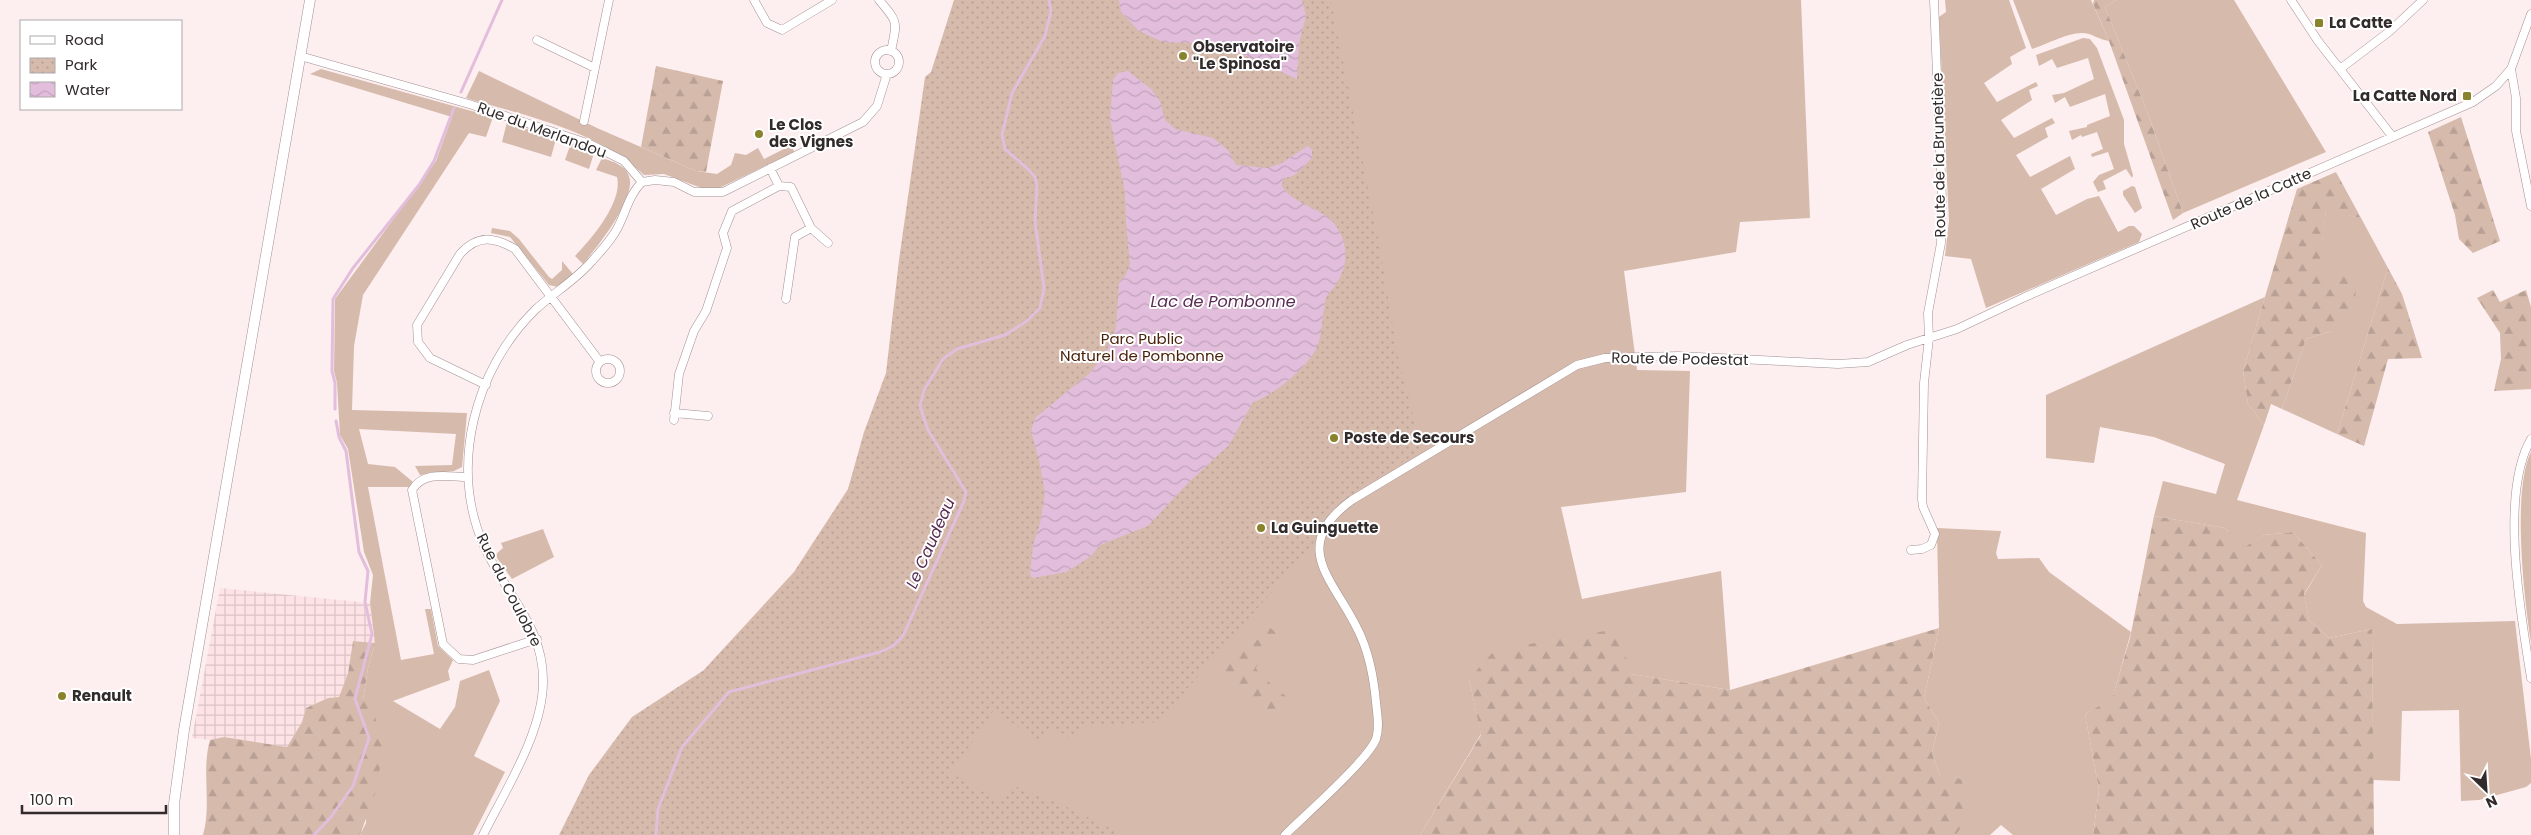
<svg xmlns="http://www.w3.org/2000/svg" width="2531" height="835" font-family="Poppins,sans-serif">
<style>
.industrial{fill:url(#industrial-grid)}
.grass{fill:#d6baac}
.forest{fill:url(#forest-firs)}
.park{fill:url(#park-dots)}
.water{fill:url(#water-waves)}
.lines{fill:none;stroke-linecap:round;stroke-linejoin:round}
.stream{stroke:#e2bedc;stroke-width:3}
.street-casing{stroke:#a29193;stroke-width:9}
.secondary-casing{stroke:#a29193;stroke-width:11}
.street{stroke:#fff;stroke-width:8}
.secondary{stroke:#fff;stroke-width:10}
.poi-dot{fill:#89832b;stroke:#fff;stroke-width:2}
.labels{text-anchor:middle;stroke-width:4;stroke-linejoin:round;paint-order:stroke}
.poi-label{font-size:15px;font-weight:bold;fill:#322b2c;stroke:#fff;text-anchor:start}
.street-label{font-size:15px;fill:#322b2c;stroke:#fff}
.park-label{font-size:15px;fill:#4a220a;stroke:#fff}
.water-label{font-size:16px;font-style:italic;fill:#572a51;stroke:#fff}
</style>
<defs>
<pattern id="industrial-grid" width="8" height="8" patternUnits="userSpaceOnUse" patternTransform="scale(1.25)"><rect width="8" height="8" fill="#fee3e6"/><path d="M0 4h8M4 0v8" fill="none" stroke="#dac3c5"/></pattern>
<pattern id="forest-firs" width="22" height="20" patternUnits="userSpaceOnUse" patternTransform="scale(1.25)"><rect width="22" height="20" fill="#d6baac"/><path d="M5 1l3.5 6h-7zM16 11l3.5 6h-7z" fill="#b8a094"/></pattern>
<pattern id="park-dots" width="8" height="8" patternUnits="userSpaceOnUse" patternTransform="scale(1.25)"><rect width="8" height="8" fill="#d6baac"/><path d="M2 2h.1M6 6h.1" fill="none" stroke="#b8a094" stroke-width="1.8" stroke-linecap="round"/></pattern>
<pattern id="water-waves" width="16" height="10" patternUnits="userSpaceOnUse" patternTransform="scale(1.25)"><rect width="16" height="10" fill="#e2bedc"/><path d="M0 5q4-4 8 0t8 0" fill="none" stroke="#c2a3bd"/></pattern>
</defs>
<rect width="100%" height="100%" fill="#fdeeef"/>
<path class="industrial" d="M220,588L370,603L375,643L353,641L348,673L339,697L328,698L306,708L302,722L287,747L224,737L210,740L192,738Z"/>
<path class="grass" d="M979,0H1801L1810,218L1740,222L1736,252L1624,271L1637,370L1690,371L1686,492L1561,507L1582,599L1721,571L1730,690L1631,674L1469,679L1481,734L1420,835H607L704,670L886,473Z
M1945,0H2009L2026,48L2010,57L2012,64L1984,83L1997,102L2036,82L2038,86L2029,90L2032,100L2001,120L2014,138L2052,118L2055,123L2045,128L2048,137L2016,155L2030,177L2070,156L2075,169L2041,189L2056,215L2087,199L2099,196L2118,232L2129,226H2134L2142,234L2139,242L1986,308L1971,259L1945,256L1949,221L1939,17L1946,12Z
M2013,0H2091L2109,41C2099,40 2092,33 2082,33C2067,33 2047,44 2032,49Z
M2116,0H2234L2326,152L2183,213L2147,111L2105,7Z
M2083,38L2090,39L2097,48L2124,120V144L2133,175L2132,178L2126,169L2103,181L2106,189L2098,192L2093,182L2099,175L2114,169L2108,152L2092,157L2091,154L2103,149L2097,132L2082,137L2081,135L2072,140L2069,131L2087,127V125L2110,116L2105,94L2070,107L2065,97L2055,103L2052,95L2064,93L2094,79L2088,58L2057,68L2052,59L2039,66L2036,55Z
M321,69L493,117L486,137L469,133L363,295L354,346L352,410L467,413L462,467L454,471L420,475L415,466L452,465L456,434L359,429L368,464L395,467L413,482L410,487H368L401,660L434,654L425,609H431L438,646L453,660L448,671L450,680L393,701L440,729L455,707L460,681L489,670L500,701L474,756L505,772L473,835H360L366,823L363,700L368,668L375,643L370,603L373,575L364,552L348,449L340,435L337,383L334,371L335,299L436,161L452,117L310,74Z
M479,71L597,128L696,171L717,174L731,165L735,153L746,155L758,148L764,159L792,145L794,152L717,189L707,190L664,174L644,175C597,130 526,116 466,98Z
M507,122L556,139L551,157L502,142Z
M571,143L594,153L589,169L565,160Z
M602,158C614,162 629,166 630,181C632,203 597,248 583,264L575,256C592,238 623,202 617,177L596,170Z
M2132,186L2135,187L2142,208L2135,213L2123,195V191Z
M2326,210L2361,218L2388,268L2337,434L2282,409L2306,339L2332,331L2317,276Z
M492,228L510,231L519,239L549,277L552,279L562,270V261L573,274L558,287L549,285L510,237L491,233Z
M2265,297L2243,371L2248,404L2264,425L2237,500L2366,533L2363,601L2366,607L2397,624L2515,621L2531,759V783L2526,787L2479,800L2461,801L2459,710L2402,711L2400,781L2373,780L2372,629L2329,638L2309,620L2304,595L2322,565L2293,532L2264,535L2245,548L2225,528L2154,516L2163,481L2216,494L2225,464L2154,437L2100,427L2094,463L2046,458V395Z
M2531,452V642C2524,600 2512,489 2531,452Z
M1937,528L2001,531L1996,553L1998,559L2039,558L2049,572L2131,632L2112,700L2085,714L2099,790L2093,835H2013L2001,825L1990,835H1956L1967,818L1940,776L1932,753L1939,723L1924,698L1939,628Z
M543,529L554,557L512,579L495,555L503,548L501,543Z"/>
<path class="forest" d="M2094,0H2116L2105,7L2147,111L2183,213L2173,220L2109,41L2093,4Z
M656,66L723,81L706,172L696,171L641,147Z
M2461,117L2500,241L2473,253L2459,239L2455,215L2428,132Z
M2336,172L2361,218L2326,211L2318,276L2357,275L2355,301L2332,331L2306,339L2282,409L2271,404L2264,425L2248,404L2243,371L2297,189Z
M2388,268L2402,294L2422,358L2388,359L2364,446L2337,434Z
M2493,290L2500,302L2526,290L2531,307V389L2494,391L2501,359L2500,333L2477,298Z
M2154,516L2225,528L2245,547L2264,535L2293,532L2322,565L2304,594L2309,620L2329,638L2372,629L2374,835H2093L2099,790L2085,714L2112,699L2130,638Z
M1269,627L1280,636L1260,657L1256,668L1259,674L1294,703L1279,719L1218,669L1238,646L1246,652Z
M1939,628L1924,698L1939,723L1932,753L1940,776L1962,779L1967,819L1956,835H1420L1481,735L1469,679L1495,650L1617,629L1631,674L1730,690Z
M353,641L375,643L368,668L363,700H371L383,749L376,791L360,835H203C212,804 201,771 210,740L224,737L287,747L302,722L306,708L328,698L339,697L348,673Z"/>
<path class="park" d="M954,0H1331L1380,249L1398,357L1422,450L1355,492L1321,523L1312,546L1158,722L1088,726L1067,737L1061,732L1048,731L1039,742L994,710L951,773L995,799H1004L1017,787L1069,808L1124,835H559L589,775L632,717L704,670L794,572L848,489L864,432L886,373L899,260L925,77L931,72Z"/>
<path class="water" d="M1119,0H1302L1306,16L1299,43L1297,79L1220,44L1163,42L1139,31L1121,12Z
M1128,71L1151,89L1160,101L1165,120L1175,129L1213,138L1228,150L1236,165L1267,168L1280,164L1308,146L1312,150V158L1295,175L1283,179L1282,186C1295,207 1326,207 1338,229C1349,248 1347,266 1337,283C1334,289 1328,292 1326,298C1322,314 1323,332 1317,347C1308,367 1273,396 1253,402L1229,445L1187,484L1148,526L1100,545L1090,557L1066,572L1033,578L1030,575L1033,545L1040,524L1045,493L1039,460L1031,431L1035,418L1091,372L1108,348L1116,328L1119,283L1126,275L1130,264L1126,222L1125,192L1110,119L1113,80L1118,73Z"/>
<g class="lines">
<path class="stream" d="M461,92L502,0
M335,409V383L332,371L333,299L353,268L419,185L434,161L454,108
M314,835L331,817L353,786L369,738L355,699L372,634L365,602L368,571L359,552L346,451L339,437L336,421
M656,835L658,809L682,747L729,692L880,652L893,646L903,636L964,501L966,492L928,430L920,406L924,390L943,359L957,349L1005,335L1027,321L1040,308L1044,288L1035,221L1037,185L1035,177L1029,170L1005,149L1002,135L1012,93L1045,36L1051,11L1049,0"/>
<defs>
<path id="street" d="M754,0L767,23L782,30L832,0
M879,0C899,23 897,22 891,51
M2291,0L2318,41L2392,136
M537,40L595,68
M875 62a12 12 0 1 1 24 0a12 12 0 1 1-24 0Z
M300,56L469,104L590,144L624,161L642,182
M2340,69L2390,31L2423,0
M2511,69L2516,98V131L2531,206
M584,121L609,0
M770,168L779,186L791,187L811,228L795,237L786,299
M642,182L655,180L674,182L694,192H723L863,122L877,106L887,74
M811,228L828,243
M596 371a12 12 0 1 1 24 0a12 12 0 1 1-24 0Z
M486,385L430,358L418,342L417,325L460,254C478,234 494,237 515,249L600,362
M674,413L708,416
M674,420L679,374L694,331L706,311L727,248L723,233L732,211L779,186
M2531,439C2499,494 2521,616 2531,678
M468,477C449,477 424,470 412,490L443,644L459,659L473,660L537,639
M1911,550L1922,549L1931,545L1935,534L1923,507L1922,499L1924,383L1929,338L1928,313L1941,243L1942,199L1934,0
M483,835C505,791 543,732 543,682C544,626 505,594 484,546C449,467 474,370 535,310C553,293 576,280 592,261C602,250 613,238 619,225C627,209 629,195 642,182
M1285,835C1304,816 1368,760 1376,739C1380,727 1377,714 1376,702C1374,681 1370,658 1362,639C1340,584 1284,549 1352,500L1577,365L1605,358L1678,356L1838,364L1868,362L1907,345L1957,329L2025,297L2473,102L2496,86L2511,69L2531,14"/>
<path id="secondary" d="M174,835V804L184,730L310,0"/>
</defs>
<use href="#street" class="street-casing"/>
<use href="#secondary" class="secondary-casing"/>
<use href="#street" class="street"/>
<use href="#secondary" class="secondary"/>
</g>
<g class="poi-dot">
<rect x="2314" y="18" width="10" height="10" rx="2.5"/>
<circle cx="1183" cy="56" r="5"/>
<rect x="2462" y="91" width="10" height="10" rx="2.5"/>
<circle cx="759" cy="134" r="5"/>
<circle cx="1334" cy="438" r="5"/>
<circle cx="1261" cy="528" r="5"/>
<circle cx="62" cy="696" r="5"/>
</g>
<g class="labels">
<g class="poi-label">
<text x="2329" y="28">La Catte</text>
<text x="1193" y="52">Observatoire<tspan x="1193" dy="17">"Le Spinosa"</tspan></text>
<text x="2457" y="101" text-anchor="end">La Catte Nord</text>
<text x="769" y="130">Le Clos<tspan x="769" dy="17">des Vignes</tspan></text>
<text x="1344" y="443">Poste de Secours</text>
<text x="1271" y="533">La Guinguette</text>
<text x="72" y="701">Renault</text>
</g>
<g class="street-label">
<text transform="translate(542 130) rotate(20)" y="5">Rue du Merlandou</text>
<text transform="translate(1939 155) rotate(-91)" y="5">Route de la Brunetière</text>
<text transform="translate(2251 199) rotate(-24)" y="5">Route de la Catte</text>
<text transform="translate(1680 359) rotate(1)" y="5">Route de Podestat</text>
<text transform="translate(509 590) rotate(63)" y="5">Rue du Coulobre</text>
</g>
<g class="park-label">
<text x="1142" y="344">Parc Public<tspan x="1142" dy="17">Naturel de Pombonne</tspan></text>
</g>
<g class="water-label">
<text x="1223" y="307">Lac de Pombonne</text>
<text transform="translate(930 543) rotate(-66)" y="6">Le Caudeau</text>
</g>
</g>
<rect x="20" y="20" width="162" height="90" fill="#ffffff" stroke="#adaaab"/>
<rect x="30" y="36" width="25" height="8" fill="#ffffff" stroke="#adaaab"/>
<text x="65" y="45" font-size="15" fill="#322b2c">Road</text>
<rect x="30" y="58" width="25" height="15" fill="url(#park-dots)" stroke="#adaaab"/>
<text x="65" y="70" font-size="15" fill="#322b2c">Park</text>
<rect x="30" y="82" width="25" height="15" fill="url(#water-waves)" stroke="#adaaab"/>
<text x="65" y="95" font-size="15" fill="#322b2c">Water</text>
<g transform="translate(2486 790) rotate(155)" stroke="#ffffff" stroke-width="4" paint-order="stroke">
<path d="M0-4L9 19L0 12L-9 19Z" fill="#322b2c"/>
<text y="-8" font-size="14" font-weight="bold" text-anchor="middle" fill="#322b2c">N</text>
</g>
<path d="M22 805v8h144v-8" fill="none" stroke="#322b2c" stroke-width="2.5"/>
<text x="30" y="805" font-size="15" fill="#322b2c" stroke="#ffffff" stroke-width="4" paint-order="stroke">100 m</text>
</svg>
